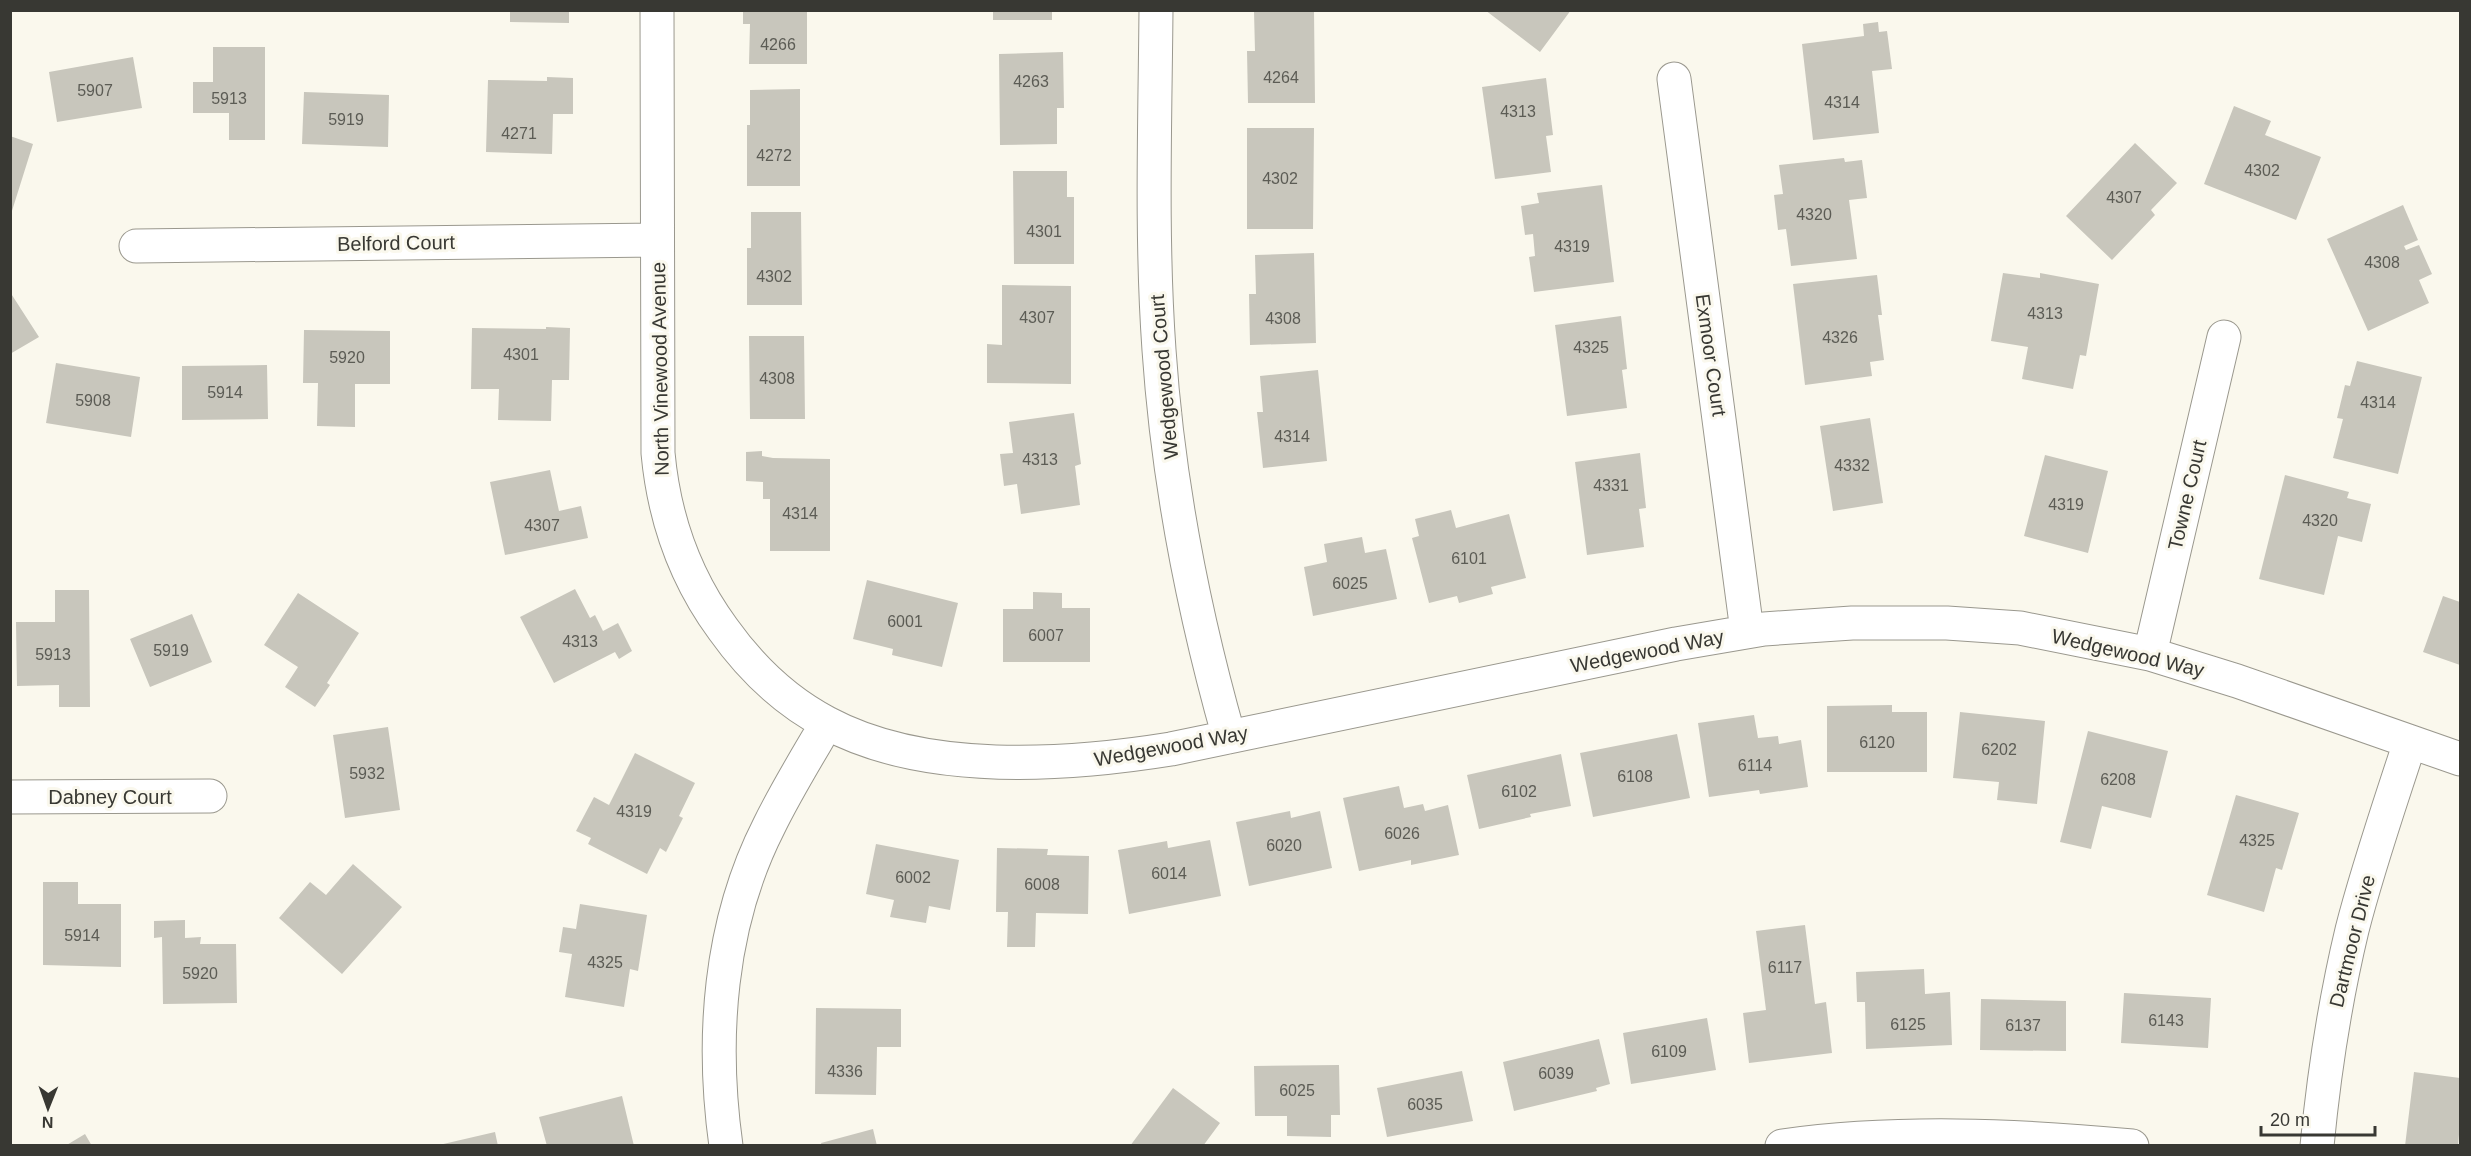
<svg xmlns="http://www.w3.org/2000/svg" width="2471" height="1156" font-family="Arial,sans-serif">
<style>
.building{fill:#c8c6bc}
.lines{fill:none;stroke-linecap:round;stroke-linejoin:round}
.minor-casing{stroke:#9a988e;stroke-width:35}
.minor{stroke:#fff;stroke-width:33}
.labels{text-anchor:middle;stroke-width:6;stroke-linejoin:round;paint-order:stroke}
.number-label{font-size:16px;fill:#5c5c55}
.street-label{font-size:20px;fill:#383833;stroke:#faf8ed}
</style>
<rect width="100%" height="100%" fill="#faf8ed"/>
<path class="building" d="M510,10H569V23L510,22Z
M743,10H807V64H749L750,24H743Z
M993,10H1052V20H993Z
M1485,10H1571L1540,52Z
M1254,11H1314L1315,103H1248L1247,51H1255Z
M1878,22L1879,32L1887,31L1892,69L1872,71L1879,133L1813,140L1802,44L1864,36L1863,24Z
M213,47H265V140H229V113H193V82H213Z
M1063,52L1064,108H1057V144L1000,145L999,54Z
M133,57L142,108L57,122L49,72Z
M547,77L573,78V114H553L552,154L486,152L488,80L547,81Z
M1546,78L1553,135L1546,136L1551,172L1495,179L1482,87Z
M800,89V186H747V125H750V90Z
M304,92L389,95L388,147L302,144Z
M2234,106L2271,121L2265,135L2321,157L2296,220L2204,184Z
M1247,128H1314L1313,229H1247Z
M10,136L33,144L11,214L10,213Z
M2135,143L2177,183L2151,210L2155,215L2112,260L2066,216Z
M1844,158L1845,162L1862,160L1867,198L1849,200L1857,259L1791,266L1786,229L1778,230L1774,195L1783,194L1779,165Z
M1013,171H1067V197H1074V264H1014Z
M1602,185L1614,282L1534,292L1529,257L1535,256L1533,234L1525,235L1521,206L1539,203L1537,193Z
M2403,205L2418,240L2404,246L2406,250L2419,245L2432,274L2419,280L2429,303L2368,331L2327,239Z
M751,212H801L802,305H747V248H751Z
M1314,253L1316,343L1250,345L1249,294H1256L1255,255Z
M2003,273L2040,278V273L2099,284L2086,356L2080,355L2073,389L2022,379L2028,347L1991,341Z
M1877,275L1882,315H1878L1884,360L1870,362L1872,376L1805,385L1793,284Z
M1002,285L1071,286V384L987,383V344L1002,345Z
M10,292L39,337L10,354Z
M1621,316L1627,369L1622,370L1627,408L1567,416L1555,325Z
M546,327L570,328L569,380H552L551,421L498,420L499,389H471L472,328L546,329Z
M304,330L390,331V384H355V427L317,426L318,383H303Z
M749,336H804L805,419H750Z
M2357,361L2422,377L2398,474L2333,458L2343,419L2337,418L2345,385L2350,386Z
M56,363L140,377L131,437L46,423Z
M267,365L268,419L182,420V366Z
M1318,370L1327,461L1263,468L1257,412H1263L1260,376Z
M1074,413L1081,464L1075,466L1080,505L1021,514L1017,484L1004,486L1000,454L1013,453L1009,422Z
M1870,418L1883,503L1833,511L1820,426Z
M762,451V456L773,458L830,459V551H770V499H763V482L746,481V452Z
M1640,453L1646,508L1639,509L1644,547L1587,555L1575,462Z
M2045,455L2108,471L2088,553L2024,536Z
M550,470L559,511L581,506L588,538L505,555L490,482Z
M2285,475L2349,492L2347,498L2371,504L2362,542L2338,536L2324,595L2259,579Z
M1451,510L1456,528L1509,514L1526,578L1491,587L1493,594L1459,603L1457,596L1429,603L1412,538L1419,536L1415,519Z
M1362,537L1365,553L1386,549L1397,599L1313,616L1304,567L1327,562L1324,544Z
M867,580L958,603L942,667L892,655L893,649L853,639Z
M575,589L590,618L595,615L603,631L618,623L632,651L619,659L615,652L554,683L520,617Z
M55,590H89L90,707H59V685L17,686L16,622H55Z
M1033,592L1062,593V608H1090V662H1003V609H1033Z
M298,593L359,633L327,683L330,685L315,707L285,687L298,667L264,645Z
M2443,596L2460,602V665L2423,652Z
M192,614L212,662L150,687L130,639Z
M1892,705V712H1927V772H1827V706Z
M1960,712L2045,721L2037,804L1997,800L1999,782L1953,778Z
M1754,715L1758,738L1778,736L1779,744L1801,740L1808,787L1760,794L1759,790L1709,797L1698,723Z
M388,727L400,810L345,818L333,735Z
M2088,731L2168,751L2151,818L2102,806L2091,849L2060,842Z
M1677,734L1690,798L1593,817L1580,753Z
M635,753L695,783L679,816L683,818L666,852L660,848L647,874L588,844L591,838L576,831L594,797L609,805Z
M1561,754L1571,806L1530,814L1531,817L1479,829L1467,775Z
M1399,786L1404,808L1423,804L1425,811L1448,805L1459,855L1411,865V860L1359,871L1343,798Z
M2236,795L2299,813L2282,870L2276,868L2264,912L2207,895Z
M1290,811L1291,818L1320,811L1332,868L1249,886L1236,822Z
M1210,840L1221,896L1129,914L1118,850L1167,841L1168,848Z
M876,844L959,860L950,910L929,906L926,923L890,917L894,900L866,894Z
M997,848L1048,849L1047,855L1089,856L1088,914L1036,913L1035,947H1007L1008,912H996Z
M353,864L402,907L342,974L279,918L310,882L326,895Z
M43,882H78V904H121V967L43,965Z
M580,904L647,915L638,971L630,969L624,1007L565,997L572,954L559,952L563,927L576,929Z
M185,920V938L201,937L200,944H236L237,1003L163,1004L162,937L154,938V921Z
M1805,925L1815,1004L1826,1002L1832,1053L1749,1063L1743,1013L1766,1010L1756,931Z
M1924,969L1925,994L1950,992L1952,1045L1866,1049L1865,1002H1857L1856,972Z
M2124,993L2211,998L2208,1048L2121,1043Z
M1981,999L2066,1001V1051L1980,1050Z
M816,1008L901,1009V1047H877L876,1095L815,1094Z
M1707,1018L1716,1070L1631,1084L1623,1033Z
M1599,1039L1610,1084L1596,1088L1597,1091L1514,1111L1503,1062Z
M1339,1065L1340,1115H1331V1137L1287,1136V1116H1255L1254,1066Z
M1462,1071L1473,1121L1387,1137L1377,1088Z
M2414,1072L2460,1078V1123L2458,1146H2405Z
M1173,1088L1220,1123L1203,1146H1130Z
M622,1096L634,1146H547L539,1117Z
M873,1129L877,1146H822L821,1143Z
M495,1132L498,1146H439V1145Z
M85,1134L92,1146H65Z"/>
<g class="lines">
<defs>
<path id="minor" d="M657,10L658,453C664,518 684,576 723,629C750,667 785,701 827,723C924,775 1065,766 1171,749L1676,644L1764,629L1852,623H1947L2020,628L2150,654L2237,681L2460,759
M1156,10C1155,124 1151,237 1159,350C1168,482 1193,610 1229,737
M1674,79L1747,631
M136,246L657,240
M2150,654L2224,337
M10,797L210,796
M726,1146C711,1039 719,924 769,826C786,791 807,757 827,723
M1782,1146C1897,1130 2016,1135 2132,1146
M2317,1146C2324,1073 2335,1001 2352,930C2368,867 2390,804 2410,742"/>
</defs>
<use href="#minor" class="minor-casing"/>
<use href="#minor" class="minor"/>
</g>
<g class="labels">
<g class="number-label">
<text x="778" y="50">4266</text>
<text x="1281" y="83">4264</text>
<text x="1031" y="87">4263</text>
<text x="95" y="96">5907</text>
<text x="229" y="104">5913</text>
<text x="1842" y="108">4314</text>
<text x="1518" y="117">4313</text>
<text x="346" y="125">5919</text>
<text x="519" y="139">4271</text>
<text x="774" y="161">4272</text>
<text x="2262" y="176">4302</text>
<text x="1280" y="184">4302</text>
<text x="2124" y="203">4307</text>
<text x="1814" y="220">4320</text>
<text x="1044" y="237">4301</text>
<text x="1572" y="252">4319</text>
<text x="2382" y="268">4308</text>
<text x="774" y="282">4302</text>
<text x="2045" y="319">4313</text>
<text x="1037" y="323">4307</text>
<text x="1283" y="324">4308</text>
<text x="1840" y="343">4326</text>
<text x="1591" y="353">4325</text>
<text x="521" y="360">4301</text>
<text x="347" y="363">5920</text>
<text x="777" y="384">4308</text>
<text x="225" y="398">5914</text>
<text x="93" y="406">5908</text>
<text x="2378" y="408">4314</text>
<text x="1292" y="442">4314</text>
<text x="1040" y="465">4313</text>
<text x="1852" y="471">4332</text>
<text x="1611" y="491">4331</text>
<text x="2066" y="510">4319</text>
<text x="800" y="519">4314</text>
<text x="2320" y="526">4320</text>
<text x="542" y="531">4307</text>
<text x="1469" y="564">6101</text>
<text x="1350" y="589">6025</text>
<text x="905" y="627">6001</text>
<text x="1046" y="641">6007</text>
<text x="580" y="647">4313</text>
<text x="171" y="656">5919</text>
<text x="53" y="660">5913</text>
<text x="1877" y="748">6120</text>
<text x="1999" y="755">6202</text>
<text x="1755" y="771">6114</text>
<text x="367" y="779">5932</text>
<text x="1635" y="782">6108</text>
<text x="2118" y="785">6208</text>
<text x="1519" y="797">6102</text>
<text x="634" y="817">4319</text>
<text x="1402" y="839">6026</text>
<text x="2257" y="846">4325</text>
<text x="1284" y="851">6020</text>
<text x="1169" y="879">6014</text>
<text x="913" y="883">6002</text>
<text x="1042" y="890">6008</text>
<text x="82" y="941">5914</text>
<text x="605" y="968">4325</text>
<text x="1785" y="973">6117</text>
<text x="200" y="979">5920</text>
<text x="2166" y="1026">6143</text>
<text x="1908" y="1030">6125</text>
<text x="2023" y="1031">6137</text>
<text x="1669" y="1057">6109</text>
<text x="845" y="1077">4336</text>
<text x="1556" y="1079">6039</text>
<text x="1297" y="1096">6025</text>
<text x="1425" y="1110">6035</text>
</g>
<g class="street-label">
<text transform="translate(396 243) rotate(-1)" y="7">Belford Court</text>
<text transform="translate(1711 355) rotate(82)" y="7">Exmoor Court</text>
<text transform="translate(660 369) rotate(-91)" y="7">North Vinewood Avenue</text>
<text transform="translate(1164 377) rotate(-95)" y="7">Wedgewood Court</text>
<text transform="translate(2187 495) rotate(-77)" y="7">Towne Court</text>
<text transform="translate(1647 651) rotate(-11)" y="7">Wedgewood Way</text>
<text transform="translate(2128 653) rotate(13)" y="7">Wedgewood Way</text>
<text transform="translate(1171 746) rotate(-10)" y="7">Wedgewood Way</text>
<text x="110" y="804">Dabney Court</text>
<text transform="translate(2352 941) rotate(-76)" y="7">Dartmoor Drive</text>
</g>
</g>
<rect width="2471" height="1156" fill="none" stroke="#383833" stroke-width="24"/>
<g transform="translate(48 1108) rotate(181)" stroke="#faf8ed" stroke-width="4.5" paint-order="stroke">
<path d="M0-4.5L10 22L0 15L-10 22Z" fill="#383833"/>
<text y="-9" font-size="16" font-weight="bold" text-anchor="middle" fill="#383833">N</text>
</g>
<path d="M2261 1126v9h114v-9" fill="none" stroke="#383833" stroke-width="3"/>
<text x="2270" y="1126" font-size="18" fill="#383833" stroke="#faf8ed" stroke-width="4.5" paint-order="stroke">20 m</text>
</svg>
